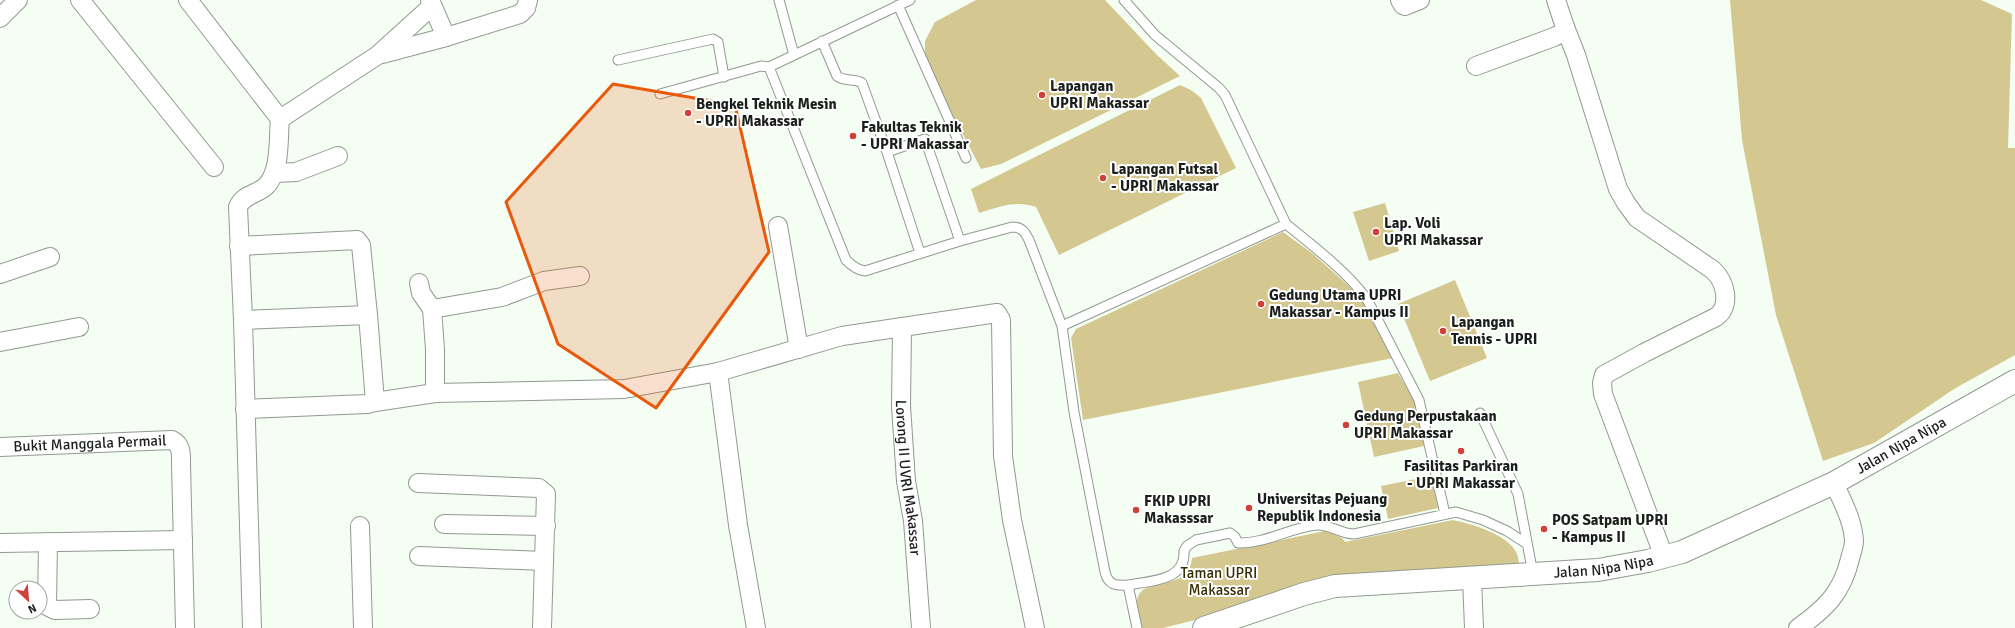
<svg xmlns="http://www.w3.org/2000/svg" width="2015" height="628" font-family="Signika,sans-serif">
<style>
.green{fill:#d4c890}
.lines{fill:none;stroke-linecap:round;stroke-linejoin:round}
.service-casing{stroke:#909a8f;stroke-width:11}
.minor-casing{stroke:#909a8f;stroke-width:20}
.tertiary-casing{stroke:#909a8f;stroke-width:24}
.service{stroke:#fff;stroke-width:9}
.minor{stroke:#fff;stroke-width:18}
.tertiary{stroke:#fff;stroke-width:22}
.marked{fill:#e8590c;fill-opacity:0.2;stroke:#e8590c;stroke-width:3;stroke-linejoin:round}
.poi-dot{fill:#cf4138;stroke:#fff;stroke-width:1.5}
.labels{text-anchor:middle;stroke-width:4;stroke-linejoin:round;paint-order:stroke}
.poi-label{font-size:15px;font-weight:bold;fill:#1c201c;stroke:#fff;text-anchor:start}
.street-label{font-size:15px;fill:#1c201c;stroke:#fff}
.park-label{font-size:15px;fill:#362d01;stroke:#fff}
</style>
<rect width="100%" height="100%" fill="#f4fef3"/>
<path class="green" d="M976,0H1105L1156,54L1180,76L1001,164L981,169L925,62V41L935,22Z
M1730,0H1981L2012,14L2008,148H2015V355L1954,389L1874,443L1823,461L1776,315L1742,140Z
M1180,85L1191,90L1201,98L1236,168L1059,255L1036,207C1015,200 1000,207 979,213L971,189Z
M1385,203L1399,251L1369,261L1353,212Z
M1283,232L1312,253L1361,297L1393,358L1083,420L1071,338L1076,329Z
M1455,280L1487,358L1430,381L1398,304Z
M1398,373L1415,402L1424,446L1374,457L1358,382Z
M1431,476L1438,508L1388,519L1381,486Z
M1453,520C1476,525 1526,539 1518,569L1306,585L1195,620L1163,628H1142C1141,620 1137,611 1137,603C1138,573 1189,595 1192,558L1325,531L1342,538L1345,542Z"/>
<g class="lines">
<defs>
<path id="service" d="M779,0L794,55
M1124,0L1155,35L1219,88L1225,95L1286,224
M898,5L966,158
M822,41L837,76C844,82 855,78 862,83L887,152
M618,60L713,39L718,42L724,77
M769,67L910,0
M660,94L761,66L769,67L846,260C852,266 857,270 865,271L960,241
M920,253L887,152L925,139L960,241L1012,227C1022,227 1025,232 1029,240L1062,326L1074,412L1105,572C1108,585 1116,586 1128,585L1137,628
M1062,326L1286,224C1311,244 1351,275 1368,301L1419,400L1445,514
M1480,413L1518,494L1533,574
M1128,585C1150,581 1186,581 1184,551L1187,546L1196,540L1230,533L1235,537L1238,543C1265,544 1289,528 1316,525C1330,524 1340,534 1354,534L1456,512L1483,520L1507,531L1527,544"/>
<g id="minor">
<path d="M80,0L214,167"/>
<path d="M188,0L280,119"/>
<path d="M430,0L446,37"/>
<path d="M1400,0L1403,5L1405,6L1420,0"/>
<path d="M0,18L18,0"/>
<path d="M1565,27L1576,55L1618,189L1626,203L1637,218L1713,270C1725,281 1732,306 1716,317L1644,353L1604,375L1602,383L1603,394L1664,557"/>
<path d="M382,54L446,37L520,14L526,8L528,0"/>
<path d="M1476,66L1554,37L1562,33L1565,27L1556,0"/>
<path d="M280,119L378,55L432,6"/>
<path d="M275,173L296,172L338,156"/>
<path d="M778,226L799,349"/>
<path d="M239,246L357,240L361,245L368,315"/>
<path d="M0,274L50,257"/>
<path d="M419,283L421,293L432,309L435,349V393"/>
<path d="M432,309L502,297L544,281L580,276"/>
<path d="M243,320L368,315L375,402L367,404L245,409"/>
<path id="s1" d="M902,327L901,406L906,481L913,521L921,628"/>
<path d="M0,342L79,327"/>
<path d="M718,372L738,525L756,628"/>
<path d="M375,402L435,393L624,389L718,372L842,336L997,313L1001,320L1003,456L1012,520L1035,628"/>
<path id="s2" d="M0,447L172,440C182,445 181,454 181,464L185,628"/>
<path d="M418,483L539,488L546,494L542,628"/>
<path d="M444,524L546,526"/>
<path d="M360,526L363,628"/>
<path d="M48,542L47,606L55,610L90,609"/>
<path d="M0,543L183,540"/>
<path d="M419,556L544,561"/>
<path d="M1472,578L1474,628"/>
<path d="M252,628L243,320L238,207C243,194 259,194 267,185C281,169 278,139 280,119"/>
<path d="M1798,628C1825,609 1842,593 1850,559C1851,554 1854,547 1854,541C1853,520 1842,501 1834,483"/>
</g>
<g id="tertiary">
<path id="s3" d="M1204,628L1304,594L1335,586L1598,570L1648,561L1682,552L1834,483L2015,381"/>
</g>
</defs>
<use href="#service" class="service-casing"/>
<use href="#minor" class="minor-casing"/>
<use href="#tertiary" class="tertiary-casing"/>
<use href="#service" class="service"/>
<use href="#minor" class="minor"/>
<use href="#tertiary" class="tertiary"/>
</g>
<path class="marked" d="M613,84L735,105L769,252L656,408L558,344L506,202Z"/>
<g class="poi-dot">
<circle cx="1042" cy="95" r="4"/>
<circle cx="688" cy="113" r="4"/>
<circle cx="853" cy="136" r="4"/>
<circle cx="1103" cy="178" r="4"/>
<circle cx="1376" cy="232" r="4"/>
<circle cx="1261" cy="304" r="4"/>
<circle cx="1443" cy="331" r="4"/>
<circle cx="1346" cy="425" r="4"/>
<circle cx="1461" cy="451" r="4"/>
<circle cx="1249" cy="508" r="4"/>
<circle cx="1136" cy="510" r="4"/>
<circle cx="1544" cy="529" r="4"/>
</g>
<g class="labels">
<g class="poi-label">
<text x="1050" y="91">Lapangan<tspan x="1050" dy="17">UPRI Makassar</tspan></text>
<text x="696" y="109">Bengkel Teknik Mesin<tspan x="696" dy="17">- UPRI Makassar</tspan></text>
<text x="861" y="132">Fakultas Teknik<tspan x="861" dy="17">- UPRI Makassar</tspan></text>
<text x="1111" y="174">Lapangan Futsal<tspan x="1111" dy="17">- UPRI Makassar</tspan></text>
<text x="1384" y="228">Lap. Voli<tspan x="1384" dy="17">UPRI Makassar</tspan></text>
<text x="1269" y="300">Gedung Utama UPRI<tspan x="1269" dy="17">Makassar - Kampus II</tspan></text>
<text x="1451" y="327">Lapangan<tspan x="1451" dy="17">Tennis - UPRI</tspan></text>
<text x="1354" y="421">Gedung Perpustakaan<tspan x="1354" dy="17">UPRI Makassar</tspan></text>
<text x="1461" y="471" text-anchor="middle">Fasilitas Parkiran<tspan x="1461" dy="17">- UPRI Makassar</tspan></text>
<text x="1257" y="504">Universitas Pejuang<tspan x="1257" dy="17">Republik Indonesia</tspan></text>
<text x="1144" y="506">FKIP UPRI<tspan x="1144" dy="17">Makasssar</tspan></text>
<text x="1552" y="525">POS Satpam UPRI<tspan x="1552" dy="17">- Kampus II</tspan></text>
</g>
<g class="street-label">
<text dy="5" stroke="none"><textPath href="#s2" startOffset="90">Bukit Manggala Permail</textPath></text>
<text dy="5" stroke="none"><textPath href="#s3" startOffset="731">Jalan Nipa Nipa</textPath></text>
<text dy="5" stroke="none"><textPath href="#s1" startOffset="151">Lorong II UVRI Makassar</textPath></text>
<text dy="5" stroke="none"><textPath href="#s3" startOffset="407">Jalan Nipa Nipa</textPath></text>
</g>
<g class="park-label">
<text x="1219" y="578">Taman UPRI<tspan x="1219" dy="17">Makassar</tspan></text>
</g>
</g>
<g transform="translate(28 600) rotate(154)"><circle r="19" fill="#ffffff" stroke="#a4a6a4"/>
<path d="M0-3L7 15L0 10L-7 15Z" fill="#cf4138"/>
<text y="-6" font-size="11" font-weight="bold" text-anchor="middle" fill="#1c201c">N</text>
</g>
</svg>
